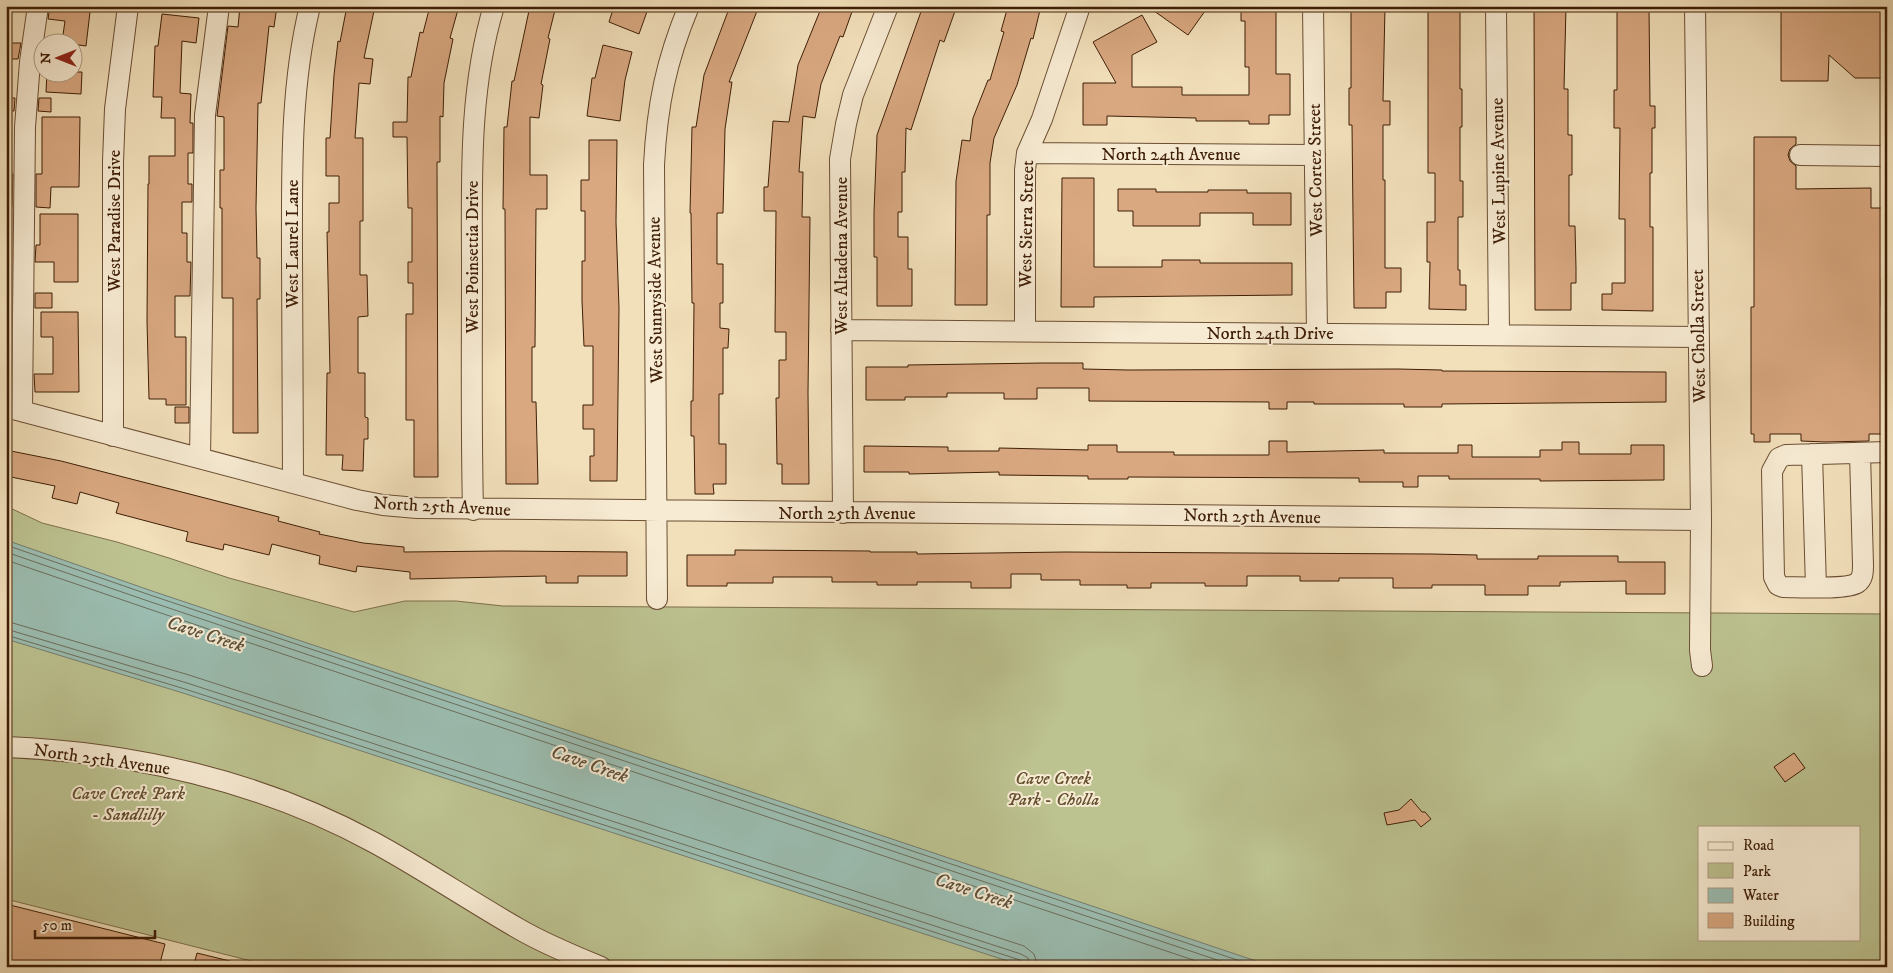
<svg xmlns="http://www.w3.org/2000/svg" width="1893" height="973" font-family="'IM FELL DW Pica',serif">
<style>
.green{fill:#bcc290;stroke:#7d704b;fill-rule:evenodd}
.water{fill:#9bbdb1;stroke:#767d6d}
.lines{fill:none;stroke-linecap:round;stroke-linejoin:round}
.shore{stroke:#6c6e5c;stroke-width:1}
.building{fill:#d9a881;stroke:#3e1e06}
.minor-casing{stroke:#6b4e33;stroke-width:22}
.minor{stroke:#f7ebd3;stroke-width:20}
.labels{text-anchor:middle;stroke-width:4;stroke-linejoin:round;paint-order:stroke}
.street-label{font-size:18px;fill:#3e1e06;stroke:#f7ebd3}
.park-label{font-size:18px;font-style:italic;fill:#644f2f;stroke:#f7ebd3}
.water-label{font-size:19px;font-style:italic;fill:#5a4e39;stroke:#f7ebd3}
</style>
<rect width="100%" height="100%" fill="#f2e0bb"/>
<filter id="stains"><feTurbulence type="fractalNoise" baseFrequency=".004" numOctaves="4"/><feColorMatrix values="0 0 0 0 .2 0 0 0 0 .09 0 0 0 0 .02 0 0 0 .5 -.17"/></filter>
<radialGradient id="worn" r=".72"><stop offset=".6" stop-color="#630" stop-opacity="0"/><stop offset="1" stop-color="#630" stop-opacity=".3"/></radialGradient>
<path class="green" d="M6,506L42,523L117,542L169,558L229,578L354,612L405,601H456L503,606L1887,614V967H275L6,899ZM1699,827H1859V939H1699Z"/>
<path class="water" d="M6,540L152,591L1274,967H1026L183,693L6,639Z"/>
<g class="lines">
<path class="shore" d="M6,545L150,595L1258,967
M6,552L148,601L1238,967
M6,560L146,608L1214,967
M6,621L189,675L1024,946L1034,954L1038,967
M6,629L187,683L1021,954L1028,958L1030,967
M6,635L185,689L1020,960L1023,962L1024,967"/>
</g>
<path class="building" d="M50,6H63L62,8L90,12L86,46L72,44V42H62L65,21L48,19Z
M240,6H277L274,27L269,26L261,103H258L256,208L257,258H260V299H257L258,433H233V298H222V208H220V170H224V117L217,116L228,26L238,27Z
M347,6H375L364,58L373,59L370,84L359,83L355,138H363V221H360V275H367L368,316L358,317V373H365V417L368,418V439H364L363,471L342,470L343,455H326L327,373H330L327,232H329V203H339V176H326V138H330L334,75L338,41L340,42Z
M430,6H459L450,38L453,39L444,83L443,117L440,116V162H437L438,477H414V420H406V314H413V283H408V262H412V208H408L407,137H393V122H407L408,77H411L420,32L423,33Z
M530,6H556L548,38L550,39L541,84L543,85L539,118L530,117V175H547V209H536L535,347H532V402H536L538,484H506L505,209H503L504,127H507L512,81H514Z
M614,6H649L639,34L609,22Z
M730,6H759L729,82H732L725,129L723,213H717V264H723V303H720V328L729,329L728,348H723V394H719V444H726V484H713L714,494H695L694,436H691V401H693L694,303H692L691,213H690L692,127H696L704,75Z
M822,6H854L843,37L840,36L821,84L815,118L803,116L799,172H803L802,217H810L808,393L809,484H782V464H777L776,398H779V360H786V332H775L776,211H764V187H768L773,121L789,122L798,65Z
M923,6H943L955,11L944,42L940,40L911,130L906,128L905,172H902V212H898V237H908V269H912V306H877V257H874V212L877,135Z
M1008,6L1020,9V6H1041L1033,39L1031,38L1017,85L994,138L990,163V215H987V305H955L956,181L962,140L970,141L973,118L988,80H990L1004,32L1001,31Z
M1147,6H1198L1205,11L1188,35Z
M1241,6H1276V74H1290V115H1269V124H1249V121H1196V118L1107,116V125H1083V83H1116L1093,42L1142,15L1157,42L1132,55V87H1182V95H1249V67H1245V21H1241Z
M1351,6H1385L1383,101H1390V125H1383V180H1385V268H1401V292H1386V308H1354L1352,125H1349V88H1351Z
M1428,6H1460V89H1462V127H1460V181H1463V217H1458V270H1460V285H1466V310L1429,309L1430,262H1427V222H1435V173H1428Z
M1534,6H1566L1564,89H1568V135H1572V175H1569V226H1575L1576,268V283H1571V310H1535Z
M1617,6H1649L1650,106H1655V128H1652V173H1650V227H1653V311L1602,310V294H1612V283H1625V219H1619L1620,128H1614V90H1617Z
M1781,6H1875L1887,16V78H1855L1829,55L1828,81H1781Z
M162,14L199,18L196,43L182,41L180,93L191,94L190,123H193V153H188V184H192V202H182V233H187V262H191L190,296H175V337H186V405H166V399H149L147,321L148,184H149V156H175V118H161L162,97H153L155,46H158Z
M6,43H21L18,59H6Z
M603,45L632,52L625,80L620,121L587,116L592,78H595Z
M47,72H82L81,94L46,92Z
M6,98H15L14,111H6Z
M39,98H51V112L38,111Z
M42,117H80L79,187H51L50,208L36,207V174H42Z
M1754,137H1796V144L1790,149L1788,155L1790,161L1796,166V189L1871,188V208H1886L1887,279H1881V307H1887V434H1869V441L1825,442L1801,441V434H1770V442H1754V434H1751V307H1754Z
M589,140H617L616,222L619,308L617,481H590V456H594V429H583V405H593V346H584L582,301V261H585V211H581V180H589Z
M6,174H13L12,207H6Z
M1062,178H1094V267H1162V260H1200V263H1292V295L1094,297V307H1061Z
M1118,189H1156V192H1208V190H1247V193H1291V225H1253V213H1200V226H1133V211H1118Z
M40,214H78V282H54V262H35L36,245H40Z
M6,293H11V308H6Z
M35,293H52V308H35Z
M41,312H78L79,392H35L34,374H53V337H41Z
M1043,363H1083V369L1128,370L1398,369L1442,370V371L1666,372V402L1442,404V407H1404V404H1314V402H1287V409H1269V402L1089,401V388H1037V399H1004V393H947V397H905V400H866V367H908V365Z
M6,374H11L10,386H6Z
M175,407H189V423H175Z
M1269,441H1287V452L1384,450V453H1458V445H1472V457H1540V450H1562V442H1579V454H1631V445H1664V480L1540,481V479H1449V476H1418V487H1403V482H1359V478L1128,477V479H1088V476L999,475V472L909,474V472H864V446L948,447V451H999V448L1088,450V445H1117V452H1174V455H1269Z
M6,450L61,461L279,517L278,521L320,532L319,534L363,543L404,547V552L502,551L627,552V576H578V583H546V576L410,579V572L357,566L356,572L319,564L320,556L272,544L269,555L224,544L223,550L186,541L188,532L116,513L119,503L80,492L77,504L52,498L55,486L6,476Z
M735,550L870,551V552H917V554L1065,552L1432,554L1477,555V559H1538V556H1618V562H1665V594H1626V581L1560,582V586H1528V595H1485V585H1432V588H1393V578H1339V581H1300V576H1247V586H1205V583H1151V588H1127V585H1080V580H1041V574H1011V588H971V582H917V585H877V582H832V577H773V583H727V586H687V555H735Z
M1794,753L1805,768L1785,782L1774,767Z
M1411,799L1422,812H1425L1431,819L1421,827L1415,820L1387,825L1384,813L1399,810Z
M6,904L165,944L159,967H6Z
M197,953L234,962V967H203L194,964Z"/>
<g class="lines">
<defs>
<path id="minor" d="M1313,6L1317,334
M1496,6L1499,335
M1695,6L1701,520L1700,650L1702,666
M1027,153L1315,155
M1800,155L1887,156
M841,330L1698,337
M1025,331V170L1027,153L1042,119L1080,6
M6,407L357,500L383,505L417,508L1701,520
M22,411L25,127L30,62L38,6
M113,436V162L115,109L128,6
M1860,453L1863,565C1863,572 1863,579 1857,583C1846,590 1798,587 1783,587L1778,585L1774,577L1772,471L1779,458L1786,455L1887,452
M1812,454L1816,587
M200,458L205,115L219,6
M293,482C292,407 293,331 292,255C292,172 290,87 310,6
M473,510C471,430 472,350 472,270C472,182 468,92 494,6
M843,513L840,159L846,124L853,95L888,6
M657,599L654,165C657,106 666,61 689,6
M6,747C132,752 261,781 373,842C423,869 470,901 519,929C545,944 574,956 601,967"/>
</defs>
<use href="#minor" class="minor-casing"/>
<use href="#minor" class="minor"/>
</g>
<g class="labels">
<g class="street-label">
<text x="1171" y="160">North 24th Avenue</text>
<text transform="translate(1315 170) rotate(-91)" y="6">West Cortez Street</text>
<text transform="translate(1498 171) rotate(-91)" y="6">West Lupine Avenue</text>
<text transform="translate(114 221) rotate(-90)" y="6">West Paradise Drive</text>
<text transform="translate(1026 224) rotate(-89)" y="6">West Sierra Street</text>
<text transform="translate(292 244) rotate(-90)" y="6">West Laurel Lane</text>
<text transform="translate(841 256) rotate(-90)" y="6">West Altadena Avenue</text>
<text transform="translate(472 257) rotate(-90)" y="6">West Poinsettia Drive</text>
<text transform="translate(655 300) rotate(-91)" y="6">West Sunnyside Avenue</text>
<text x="1270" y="339">North 24th Drive</text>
<text transform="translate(1698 336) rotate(-91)" y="6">West Cholla Street</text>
<text transform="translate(442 506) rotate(3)" y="6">North 25th Avenue</text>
<text x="847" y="519">North 25th Avenue</text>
<text transform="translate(1252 516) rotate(1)" y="6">North 25th Avenue</text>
<text transform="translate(102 759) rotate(8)" y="6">North 25th Avenue</text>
</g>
<g class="park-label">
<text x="1053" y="784">Cave Creek<tspan x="1053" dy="21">Park - Cholla</tspan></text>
<text x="128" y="799">Cave Creek Park<tspan x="128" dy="21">- Sandlilly</tspan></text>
</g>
<g class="water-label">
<text transform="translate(206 633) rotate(18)" y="7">Cave Creek</text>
<text transform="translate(590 763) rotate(19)" y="7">Cave Creek</text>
<text transform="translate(974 890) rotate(18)" y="7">Cave Creek</text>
</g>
</g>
<rect width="1893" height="973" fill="none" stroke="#f2e0bb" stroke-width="25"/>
<rect x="8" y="8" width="1878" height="958" fill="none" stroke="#3e1e06" stroke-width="2.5"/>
<rect x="12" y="12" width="1868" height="948" fill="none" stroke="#3e1e06"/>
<rect x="1698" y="826" width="162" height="115" fill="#f7ebd3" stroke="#ad9981"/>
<rect x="1708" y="842" width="25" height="8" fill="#f7ebd3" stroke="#ad9981"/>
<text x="1743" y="850" font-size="15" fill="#3e1e06">Road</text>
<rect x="1708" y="863" width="25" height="15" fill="#bcc290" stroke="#ad9981"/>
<text x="1743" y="876" font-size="15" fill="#3e1e06">Park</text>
<rect x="1708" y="888" width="25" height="15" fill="#9bbdb1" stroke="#ad9981"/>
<text x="1743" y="900" font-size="15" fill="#3e1e06">Water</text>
<rect x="1708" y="913" width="25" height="15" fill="#d9a881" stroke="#ad9981"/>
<text x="1743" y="926" font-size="15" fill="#3e1e06">Building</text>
<g transform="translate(58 58) rotate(270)"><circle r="24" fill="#f7ebd3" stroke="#ad9981"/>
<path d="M0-4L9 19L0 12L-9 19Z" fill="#8f2418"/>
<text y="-8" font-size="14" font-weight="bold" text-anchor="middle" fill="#3e1e06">N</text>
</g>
<path d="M35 930v8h120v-8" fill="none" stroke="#3e1e06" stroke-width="2.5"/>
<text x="42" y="930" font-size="15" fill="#3e1e06" stroke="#f7ebd3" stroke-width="4" paint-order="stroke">50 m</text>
<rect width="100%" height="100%" filter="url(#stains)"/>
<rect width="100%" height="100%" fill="url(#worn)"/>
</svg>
